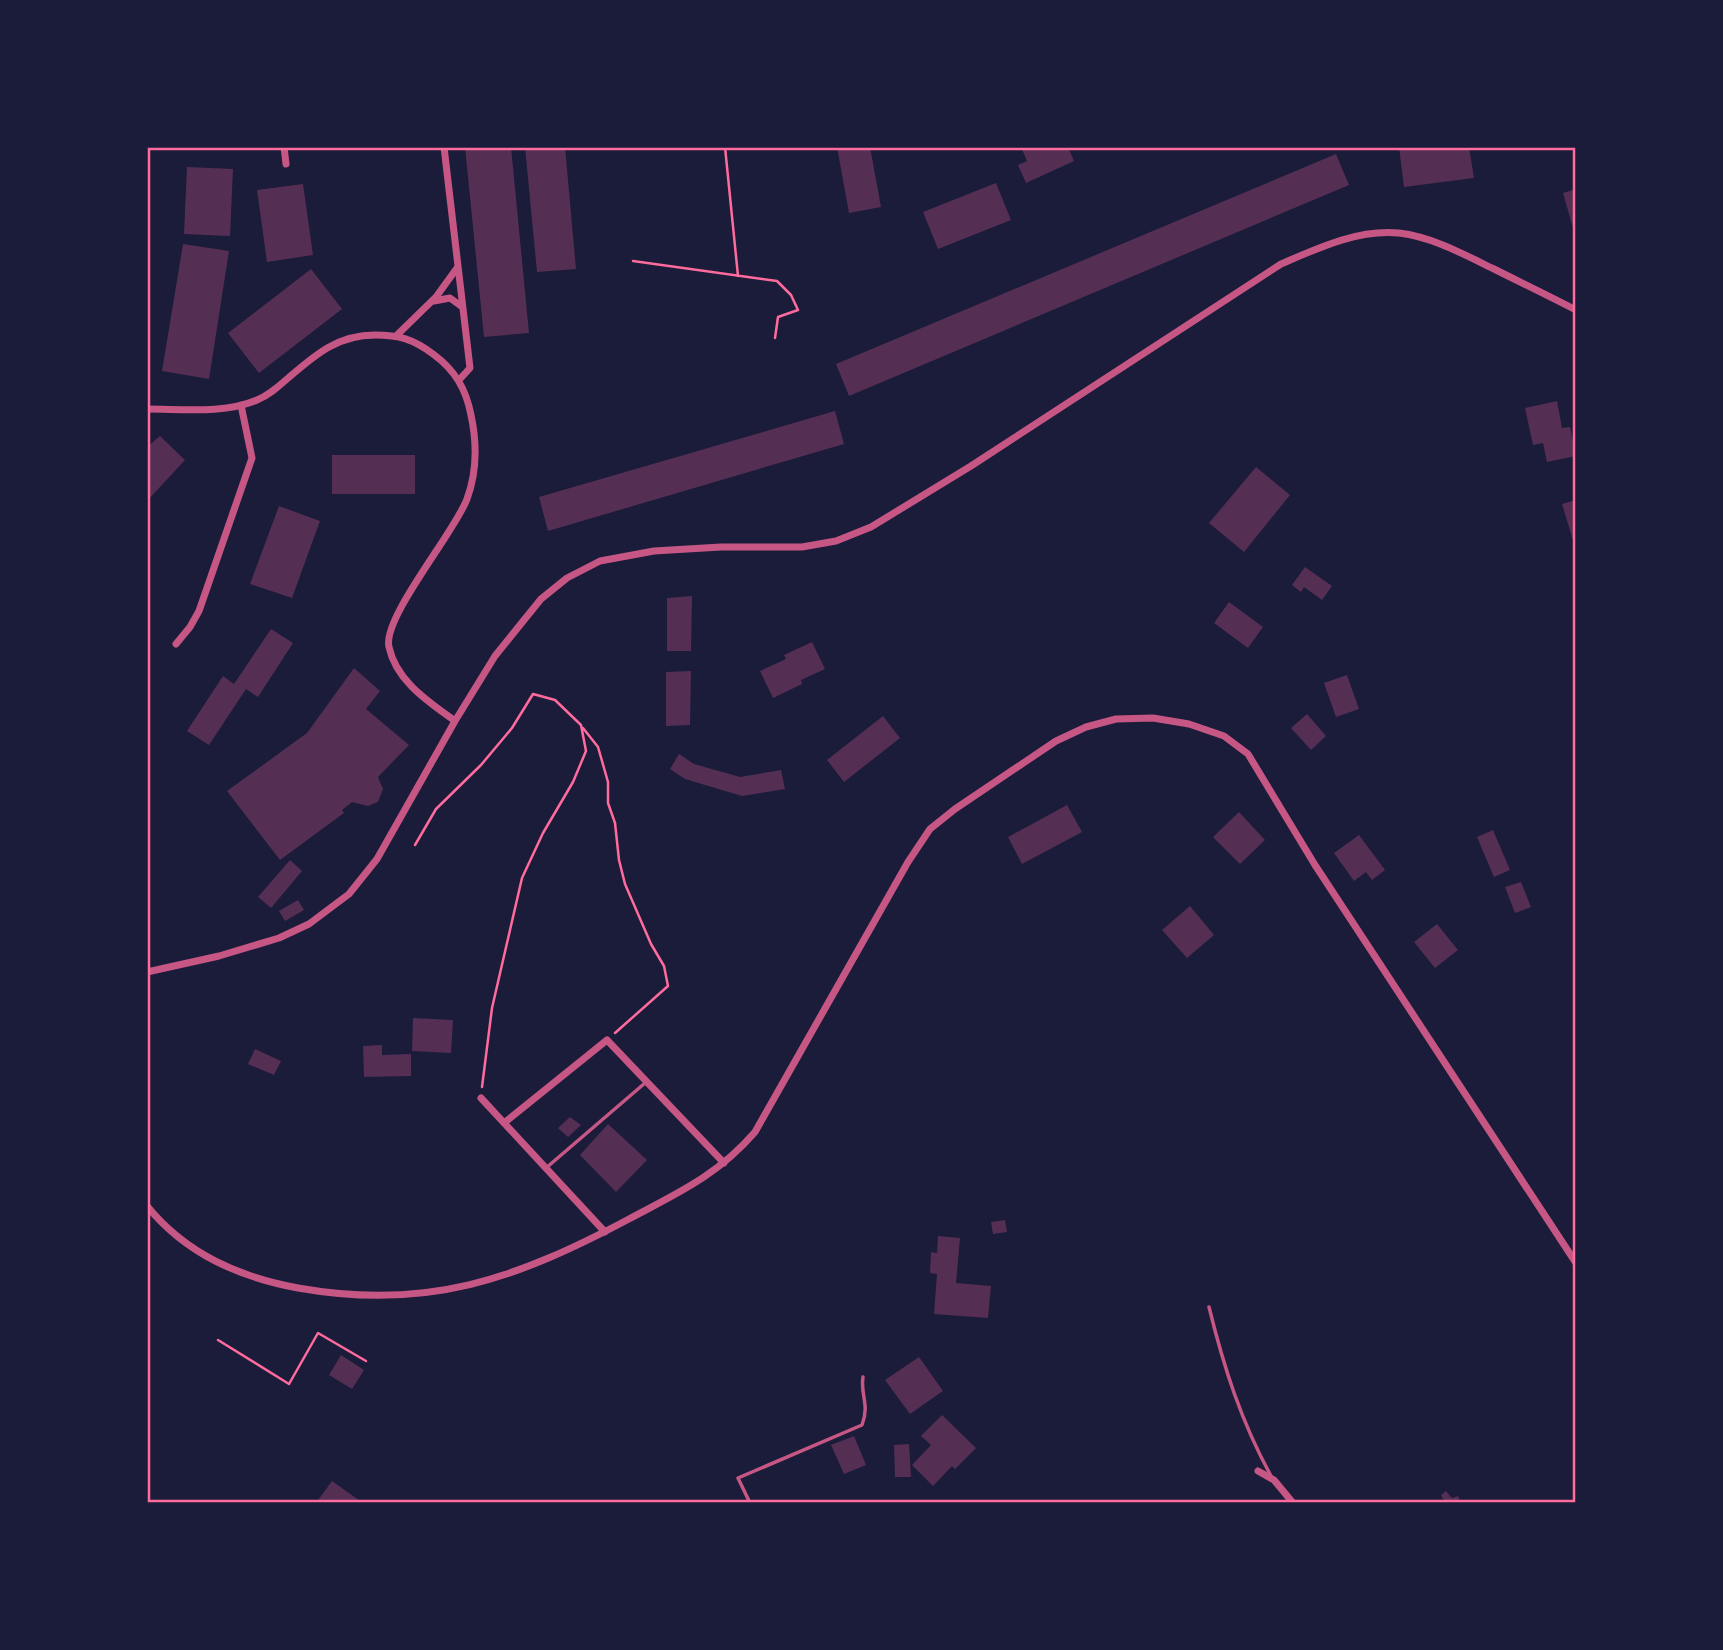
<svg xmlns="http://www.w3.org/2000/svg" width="1723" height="1650" font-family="'PT Sans',sans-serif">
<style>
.building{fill:#542f53}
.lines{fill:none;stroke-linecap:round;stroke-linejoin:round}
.path{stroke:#ff6b9d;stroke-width:2.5}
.service{stroke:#c65784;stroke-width:3.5}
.minor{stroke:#c65784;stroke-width:7}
.neatline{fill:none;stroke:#ff6b9d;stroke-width:2.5}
</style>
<rect width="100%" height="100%" fill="#1b1b3a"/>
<path class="building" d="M465,147H511L529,333L484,337Z
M525,147H565L576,269L537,272Z
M837,147H870L881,207L849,213Z
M1021,147H1068L1074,161L1026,183L1018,165L1027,161Z
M1399,147H1469L1474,178L1404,187Z
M1336,154L1349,185L849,396L836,364Z
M187,167L233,169L230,236L184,234Z
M996,183L1011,220L938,249L923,212Z
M303,184L313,255L267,262L257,190Z
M1576,189V227L1573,228L1563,193Z
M183,244L229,251L209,379L162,371Z
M311,269L342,309L259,373L228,333Z
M1557,401L1562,428L1570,427L1576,456L1547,462L1543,443L1533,445L1525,408Z
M835,411L844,444L548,531L539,497Z
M160,436L185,460L147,501V447Z
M332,455H415V494H332Z
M1256,467L1290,495L1244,552L1209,523Z
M1576,500V547H1575L1562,504Z
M279,506L320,521L292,598L250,584Z
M1305,567L1332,586L1322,600L1304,587L1301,592L1292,585Z
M692,596L691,651H667V598Z
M1229,602L1263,627L1248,648L1214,623Z
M271,629L293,643L258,697L246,689L209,745L187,731L223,676L234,684Z
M812,642L825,669L801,680L802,684L773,698L760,671L786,659L784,655Z
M354,668L380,691L366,709L409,745L378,777L383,789L378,802L368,806L352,802L342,810L344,813L280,860L227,791L307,733Z
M691,671L690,725L666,726V672Z
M1347,675L1359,709L1336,717L1324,683Z
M1307,714L1326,736L1311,750L1291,728Z
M883,716L900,738L844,782L827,760Z
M679,754L694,764L740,777L781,770L785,789L742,796L685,779L670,769Z
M1067,805L1082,832L1022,864L1008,837Z
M1239,812L1265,840L1240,864L1213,837Z
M1493,830L1510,870L1494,877L1477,837Z
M1359,835L1385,870L1372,880L1366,872L1354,881L1334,853Z
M290,860L302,871L271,908L258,897Z
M1521,882L1531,907L1515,913L1505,887Z
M298,900L304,910L285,921L279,911Z
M1190,906L1214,935L1187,958L1162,930Z
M1437,924L1458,950L1435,968L1414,942Z
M413,1018L453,1020L451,1053L412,1051Z
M382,1045V1055L411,1054V1076L364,1077L363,1046Z
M255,1049L281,1061L274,1075L248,1064Z
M570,1117L581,1125L568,1137L558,1128Z
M608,1124L647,1160L616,1192L580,1155Z
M1005,1220L1007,1232L993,1234L991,1222Z
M938,1236L960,1238L956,1283L991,1286L988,1318L934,1314L937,1274L930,1273L931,1252L937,1253Z
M341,1355L364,1370L352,1389L329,1375Z
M919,1357L943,1391L910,1414L885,1380Z
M942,1415L976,1448L955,1469L952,1466L933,1486L912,1465L931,1445L921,1436Z
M854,1436L866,1465L844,1474L831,1445Z
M909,1444L911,1477H895L894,1445Z
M332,1481L363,1503H316Z
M1446,1491L1452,1498L1458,1496L1461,1503H1445L1441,1495Z"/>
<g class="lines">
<path class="path" d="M725,147L738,276
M633,261L777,281L791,295L798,310L778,317L775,338
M583,728L598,747L608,782V803L615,823L619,860L625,884L651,944L664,966L668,986L615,1033
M415,845L436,809L481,765L512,728L533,694L555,700L581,725L586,751L573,782L543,833L522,878L492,1008L482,1087
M218,1340L289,1384L318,1333L366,1361"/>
<path class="service" d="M546,1168L645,1083
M1209,1307C1224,1368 1241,1421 1271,1476
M750,1503L738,1478L862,1425C870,1404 860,1395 863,1377"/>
<path class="minor" d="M284,147L286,164
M444,147L470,368L459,380
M434,301L450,298L461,306
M397,335L436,297L457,268
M147,409C183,409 224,414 257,400C269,395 278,387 287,379C315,355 337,335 375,335C399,335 413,339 433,354C455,370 466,389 471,415C477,443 477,472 467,499C455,532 382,618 389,647C396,681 429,702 455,721
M176,644L190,627L199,611L252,458L241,405
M147,972L219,956L279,938L309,924L349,894L377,859L455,721L495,656L541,599L567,578L600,561L654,551L721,547H802L836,541L871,527L971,466L1281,264C1318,248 1358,229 1399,233C1433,237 1465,255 1494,269C1522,283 1549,296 1576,310
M481,1098L605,1232
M504,1123L607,1040L724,1163
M147,1206C186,1254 239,1277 298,1288C428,1311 516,1279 629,1219C678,1193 718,1175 755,1132L908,862L930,829L955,809L1056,741L1086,727L1116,719L1153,718L1189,724L1224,736L1248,754L1315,865L1576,1263
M1258,1471L1274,1480L1293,1503"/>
</g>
<rect width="1723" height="1650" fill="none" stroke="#1b1b3a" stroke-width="298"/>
<rect x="149" y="149" width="1425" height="1352" class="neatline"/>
</svg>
